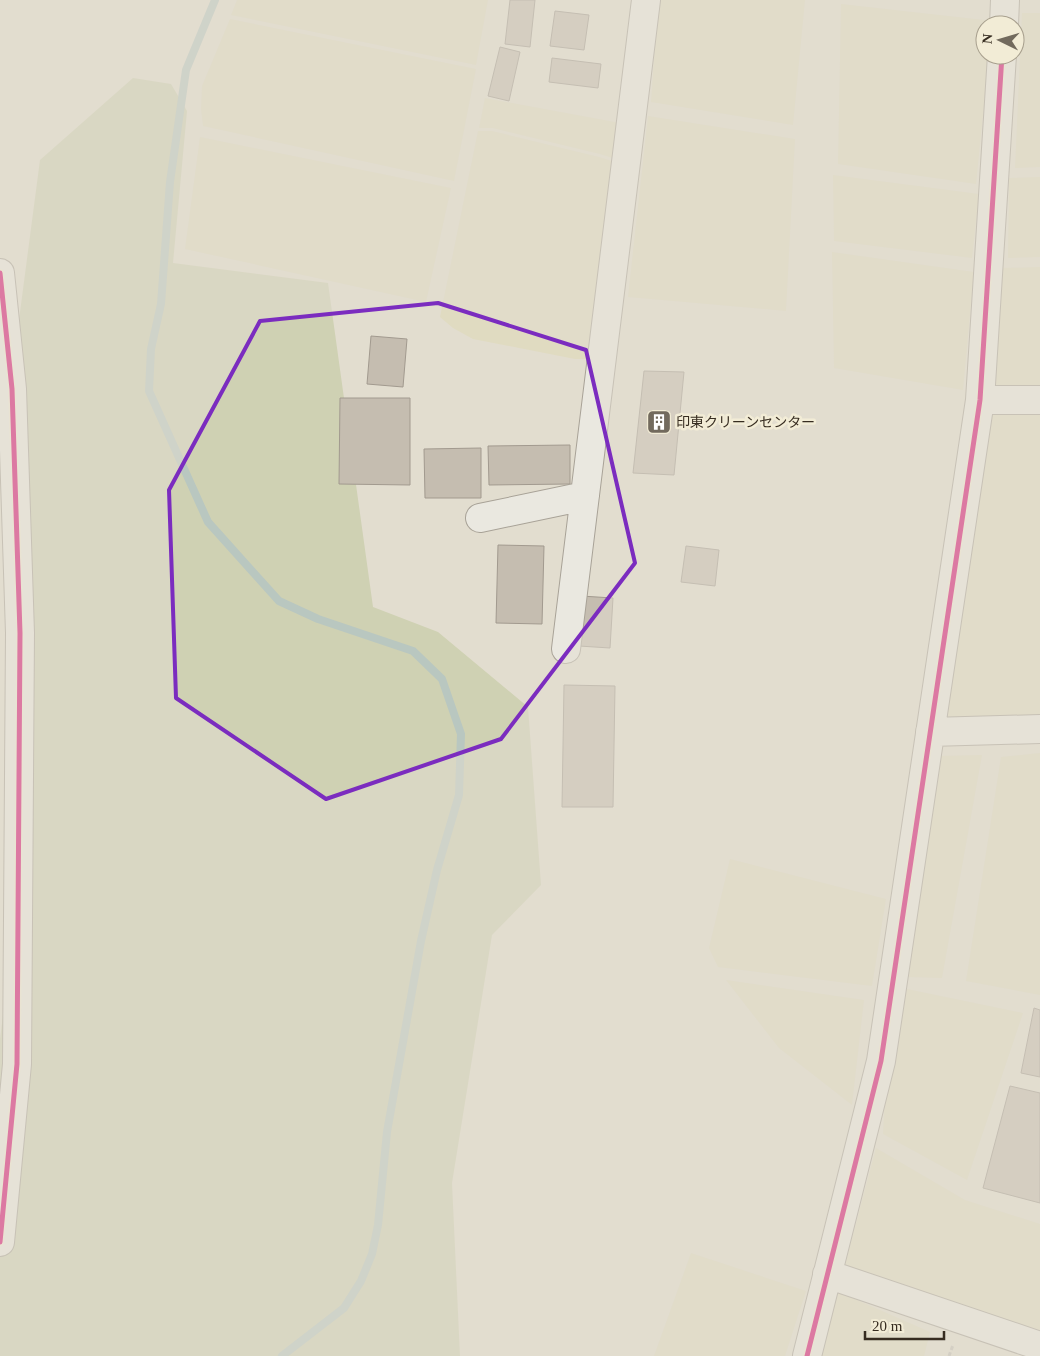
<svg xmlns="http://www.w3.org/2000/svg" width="1040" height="1356" font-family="'Times New Roman','Noto Sans JP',serif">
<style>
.farmland{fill:#e0dbc1}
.green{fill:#cfd1b3}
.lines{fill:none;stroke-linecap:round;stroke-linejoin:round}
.stream{stroke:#b9c7c0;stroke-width:8}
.building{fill:#c5bdb0;stroke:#a29a8f}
.minor-casing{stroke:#a8a297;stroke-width:30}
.path{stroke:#c3bfb6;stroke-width:3;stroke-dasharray:4 2.5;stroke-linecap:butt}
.minor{stroke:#eae8e0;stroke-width:28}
.cycleway-casing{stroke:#f2ecd6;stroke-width:8}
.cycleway{stroke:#d6006c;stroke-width:5}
.marked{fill:none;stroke:#7b2cbf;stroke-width:4;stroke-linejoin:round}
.labels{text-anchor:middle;stroke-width:5;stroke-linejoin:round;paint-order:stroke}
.poi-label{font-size:14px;fill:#362c20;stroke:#f2ecd6;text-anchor:start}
</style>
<rect width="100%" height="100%" fill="#e2ddcf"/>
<path class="farmland" d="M237,0H488L476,65L231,15Z
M658,0H805L793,125L651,102Z
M841,4L993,21L992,25H985V55H989L976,184L838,164Z
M1022,13H1040V167L1015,168Z
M230,19L476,69L454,181L203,126L201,109L202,86Z
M485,98L620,123L616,159L600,154L493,128H479Z
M648,116L795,139L786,311L628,297Z
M478,131H492L599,157L615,162L591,359H575L473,339L453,328L440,317Z
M200,137L451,188L426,302L185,249Z
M833,175L979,194L972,258L834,241Z
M1040,177V257L1008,258L1009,178Z
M832,252L974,272L963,390L834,368Z
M1040,267V388H995L1002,268Z
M990,408L1040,410V717L944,721Z
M1040,753V995L966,981L1001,757Z
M982,755L942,978L905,977L937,756Z
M730,859L886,899L872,986L718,967L709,948Z
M726,980L864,1000L852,1105L779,1048Z
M907,989L1023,1013L967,1180L883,1134L885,1096Z
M876,1148L965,1200L1040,1224V1331L845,1265Z
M691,1253L806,1291L785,1356H654Z
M834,1290L930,1332L924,1356H818Z"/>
<path class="green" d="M133,78L171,84L187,111L173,263L328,283L373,607L438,632L528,707L541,885L492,935L452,1183L460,1356H0V1039L26,832L12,373L40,160Z"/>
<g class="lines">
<path class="stream" d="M215,0L186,70L170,182L161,304L151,349L149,391L208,522L279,601L318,619L413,651L442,679L461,734L459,795L437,870L421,941L387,1132L378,1225L372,1254L361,1281L344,1308L282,1356"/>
</g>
<path class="building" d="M510,0H535L530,47L505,44Z
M555,11L589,15L584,50L550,46Z
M500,47L520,52L509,101L488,96Z
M552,58L601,64L598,88L549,82Z
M371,336L407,339L403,387L367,384Z
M644,371L684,372L674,475L633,473Z
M340,398H410V485L339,484Z
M570,445V484L489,485L488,446Z
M481,448V498H425L424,449Z
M498,545L544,546L542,624L496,623Z
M686,546L719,550L715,586L681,582Z
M581,596L613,598L610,648L579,646Z
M564,685L615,686L613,807H562Z
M1034,1008L1040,1010V1077L1021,1073Z
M1010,1086L1040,1093V1203L983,1188Z"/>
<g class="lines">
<defs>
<path id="minor" d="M1004,25L1005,0
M0,273L12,389L20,633L17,1064L0,1242
M980,400H1040
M480,518L585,496
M566,649L646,0
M930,732L1040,729
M827,1274L1040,1346
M807,1356L881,1061L980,400L1002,55"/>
</defs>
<use href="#minor" class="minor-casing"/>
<path class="path" d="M949,1356L953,1345"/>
<use href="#minor" class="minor"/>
<defs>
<path id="cycleway" d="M0,273L12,389L20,633L17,1064L0,1242
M807,1356L881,1061L980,400L1002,55"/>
</defs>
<use href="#cycleway" class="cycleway-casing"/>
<use href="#cycleway" class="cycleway"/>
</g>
<path d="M0 0H1040V1356H0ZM438,303L586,350L635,563L501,739L326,799L176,698L169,490L260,321Z" fill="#e2ddcf" fill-opacity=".55" fill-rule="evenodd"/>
<path class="marked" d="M438,303L586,350L635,563L501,739L326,799L176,698L169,490L260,321Z"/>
<defs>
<symbol id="building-square" viewBox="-11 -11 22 22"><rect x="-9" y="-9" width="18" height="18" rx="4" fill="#726a5d" stroke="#f2ecd6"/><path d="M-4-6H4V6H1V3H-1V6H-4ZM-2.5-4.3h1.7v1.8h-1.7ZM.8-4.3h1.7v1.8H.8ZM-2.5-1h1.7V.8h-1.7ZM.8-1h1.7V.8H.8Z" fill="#fff"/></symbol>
</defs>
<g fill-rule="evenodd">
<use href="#building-square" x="645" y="408" width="28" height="28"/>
</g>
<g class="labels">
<g class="poi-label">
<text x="676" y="427">印東クリーンセンター</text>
</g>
</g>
<g transform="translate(1000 40) rotate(275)"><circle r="24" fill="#f2ecd6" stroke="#a79f8d"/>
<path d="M0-4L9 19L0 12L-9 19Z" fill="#726a5d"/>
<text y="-8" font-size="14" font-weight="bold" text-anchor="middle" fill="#362c20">N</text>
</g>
<path d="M865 1331v8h79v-8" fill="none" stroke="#362c20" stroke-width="2.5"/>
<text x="872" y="1331" font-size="15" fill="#362c20" stroke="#f2ecd6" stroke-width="4" paint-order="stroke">20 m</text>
</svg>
